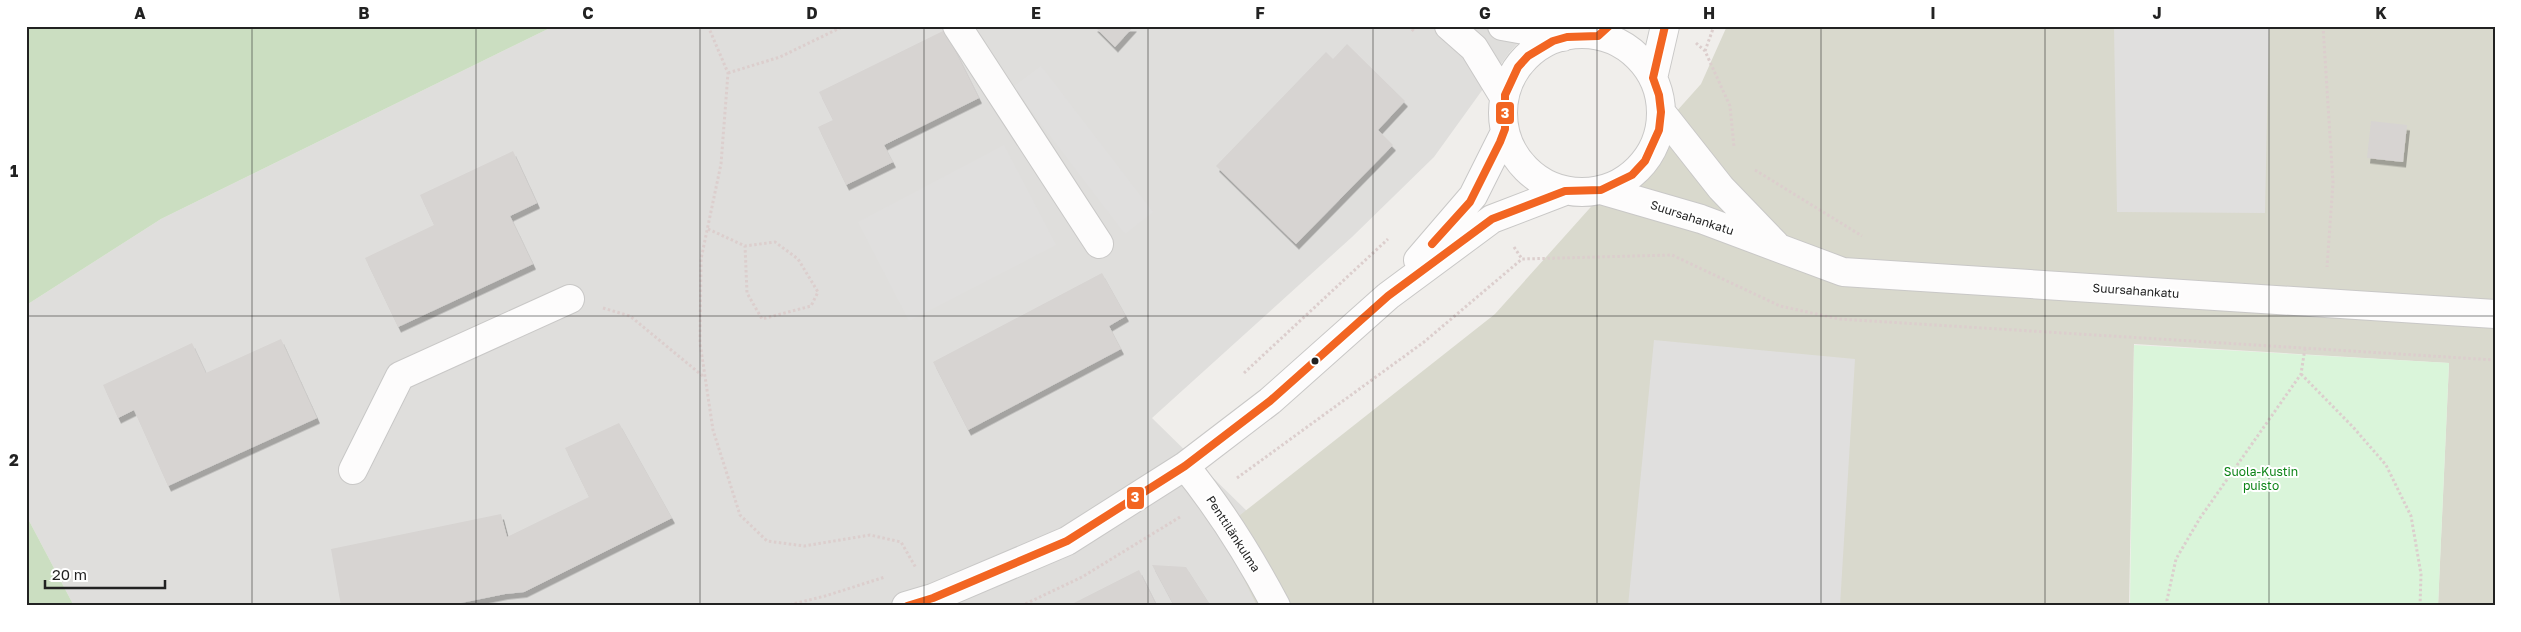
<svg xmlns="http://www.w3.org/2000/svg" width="2521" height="632" font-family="'Golos Text',sans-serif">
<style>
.residential{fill:#dfdedc}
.construction{fill:#d9d9cd}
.forest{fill:#cbdec1}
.park{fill:#daf5da}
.parking{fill:#e0dfde}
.building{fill:#d7d4d2;filter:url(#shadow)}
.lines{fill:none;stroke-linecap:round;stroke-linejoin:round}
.minor-casing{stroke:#c9c8c7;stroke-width:30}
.path{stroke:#dccecd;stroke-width:3;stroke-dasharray:2.5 2.5;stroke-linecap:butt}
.minor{stroke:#fdfcfc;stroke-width:28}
.bus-1-casing{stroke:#fff;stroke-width:11}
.bus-1{stroke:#f26522;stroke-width:8}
.grid{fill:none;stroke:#222;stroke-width:1;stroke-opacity:0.55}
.bus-dot{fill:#222;stroke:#fff;stroke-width:2}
.labels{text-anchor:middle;stroke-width:4;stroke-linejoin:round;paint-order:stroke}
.street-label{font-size:12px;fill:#222;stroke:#fff}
.park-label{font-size:12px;fill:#0c8416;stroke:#fff}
.line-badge{stroke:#fff;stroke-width:2}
.badge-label{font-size:14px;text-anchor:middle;font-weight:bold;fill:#fff}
.neatline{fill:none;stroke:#222;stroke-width:2}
.grid-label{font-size:16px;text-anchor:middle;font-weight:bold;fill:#222}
</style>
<defs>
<filter id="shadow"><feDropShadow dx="3" dy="5.5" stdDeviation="0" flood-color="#0004"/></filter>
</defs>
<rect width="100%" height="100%" fill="#f0eeeb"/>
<path class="residential" d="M554,26H1533L1509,53L1434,157L1352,237L1152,418L1252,516L1284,606H74L26,515V337L28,304L161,219Z"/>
<path class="construction" d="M1727,26H2495V606H2438L2449,363L2134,344L2129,606H1257L1222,534L1230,523L1495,314L1701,84Z"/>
<path class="forest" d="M26,26H554L161,219L28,304L26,337Z
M26,515L74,606L26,604Z"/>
<path class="park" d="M2134,345L2449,363L2438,606H2130Z"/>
<path class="parking" d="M2114,26H2269L2265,213L2117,212Z
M1041,66L1153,212L1125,234L1013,87Z
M1004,145L1056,245L909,321L858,222Z
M1654,340L1855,359L1840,606H1628Z"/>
<path class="building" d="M1094,26H1134L1115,47Z
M945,30L979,98L884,145L893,162L846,185L818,127L833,120L819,92Z
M1347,44L1405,101L1378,130L1393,145L1296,244L1216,166L1326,52L1333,59Z
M2371,121L2407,125L2403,162L2367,158Z
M513,151L537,203L510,216L533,264L398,327L365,258L434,225L420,195Z
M1102,273L1126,316L1109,326L1121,349L968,430L933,362Z
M281,339L317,418L168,486L134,410L118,418L103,385L192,343L206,373Z
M619,423L672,518L524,592L505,594L446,606H341L331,549L501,514L507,537L589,497L565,448Z
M1152,565L1186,567L1211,606H1174Z
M1139,570L1157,606H1068Z"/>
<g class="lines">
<defs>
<path id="minor" d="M957,26L1099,244
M1449,26L1474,48L1504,97
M1502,26L1563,37
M1503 113a79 79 0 1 1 158 0a79 79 0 1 1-158 0Z
M1653,78L1665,26
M1661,112L1721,188L1775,244
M1601,190L1701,219L1843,272L2495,314
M1418,260L1473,196L1505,132
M1185,466C1220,509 1250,557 1276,606
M353,470L400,376L570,299
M906,606L933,598L1067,541L1185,466L1270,401L1388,296L1492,219L1565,191"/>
</defs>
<use href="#minor" class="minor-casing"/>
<path class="path" d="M708,26L728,73L721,164L701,259L700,343L713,430L740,515L767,541L804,546L870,535L901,542L916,568
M1408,26L1414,31
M2323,26L2333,183L2327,267
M1696,43L1705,51L1730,106L1734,147
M1705,51L1714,26
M728,73L780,57L844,26
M1755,170L1862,236
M708,229L745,246L775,242L798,259L818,292L811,306L762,319L747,293L745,246
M1514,247L1522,259
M603,308L630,316L704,377
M1244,373L1388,239
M2301,374L2353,427L2386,465L2411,516L2421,574L2420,606
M1237,478L1424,342L1522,259L1672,255L1780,306L1839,319L2495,360
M785,606L825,596L885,577
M1021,606L1082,577L1180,517
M2168,606L2167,600L2176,559L2200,518L2301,374L2305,348"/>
<use href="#minor" class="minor"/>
<defs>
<path id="bus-1" d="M1432,244L1470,202L1500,142L1505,129V95L1518,67L1528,56L1553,41L1567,37L1598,36L1609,26
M907,606L933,598L1067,541L1185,466L1270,401L1388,296L1492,219L1565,191L1601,190L1632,175L1645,161L1659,130L1661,112L1659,95L1653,78L1665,26"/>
</defs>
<use href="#bus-1" class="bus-1-casing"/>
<use href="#bus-1" class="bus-1"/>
</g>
<path class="grid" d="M252,26V606M476,26V606M700,26V606M924,26V606M1148,26V606M1373,26V606M1597,26V606M1821,26V606M2045,26V606M2269,26V606M26,316H2495"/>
<circle class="bus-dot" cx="1315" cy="361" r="4.5"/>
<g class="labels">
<g class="street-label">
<text transform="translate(1692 218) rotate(18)" y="4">Suursahankatu</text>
<text transform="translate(2136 291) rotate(4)" y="4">Suursahankatu</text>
<text transform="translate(1233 534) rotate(57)" y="4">Penttilänkulma</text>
</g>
<g class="park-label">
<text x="2261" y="476">Suola-Kustin<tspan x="2261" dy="14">puisto</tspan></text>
</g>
</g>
<g class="line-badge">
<rect x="1495" y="101" width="20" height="24" rx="5" fill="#f26522"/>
<rect x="1126" y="486" width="19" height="24" rx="5" fill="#f26522"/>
</g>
<g class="badge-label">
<text x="1505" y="118">3</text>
<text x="1135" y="502">3</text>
</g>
<rect width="2521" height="632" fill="none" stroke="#ffffff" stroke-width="55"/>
<path d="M45 580v8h120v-8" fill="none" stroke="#222222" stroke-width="2.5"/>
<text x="52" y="580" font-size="15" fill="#222222" stroke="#ffffff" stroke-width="4" paint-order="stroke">20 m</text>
<rect x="28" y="28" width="2466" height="576" class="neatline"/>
<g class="grid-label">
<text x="140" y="19">A</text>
<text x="364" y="19">B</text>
<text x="588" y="19">C</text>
<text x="812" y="19">D</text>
<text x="1036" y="19">E</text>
<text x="1260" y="19">F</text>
<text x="1485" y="19">G</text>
<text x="1709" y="19">H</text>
<text x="1933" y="19">I</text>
<text x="2157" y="19">J</text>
<text x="2381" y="19">K</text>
<text x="14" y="177">1</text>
<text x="14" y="466">2</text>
</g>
</svg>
